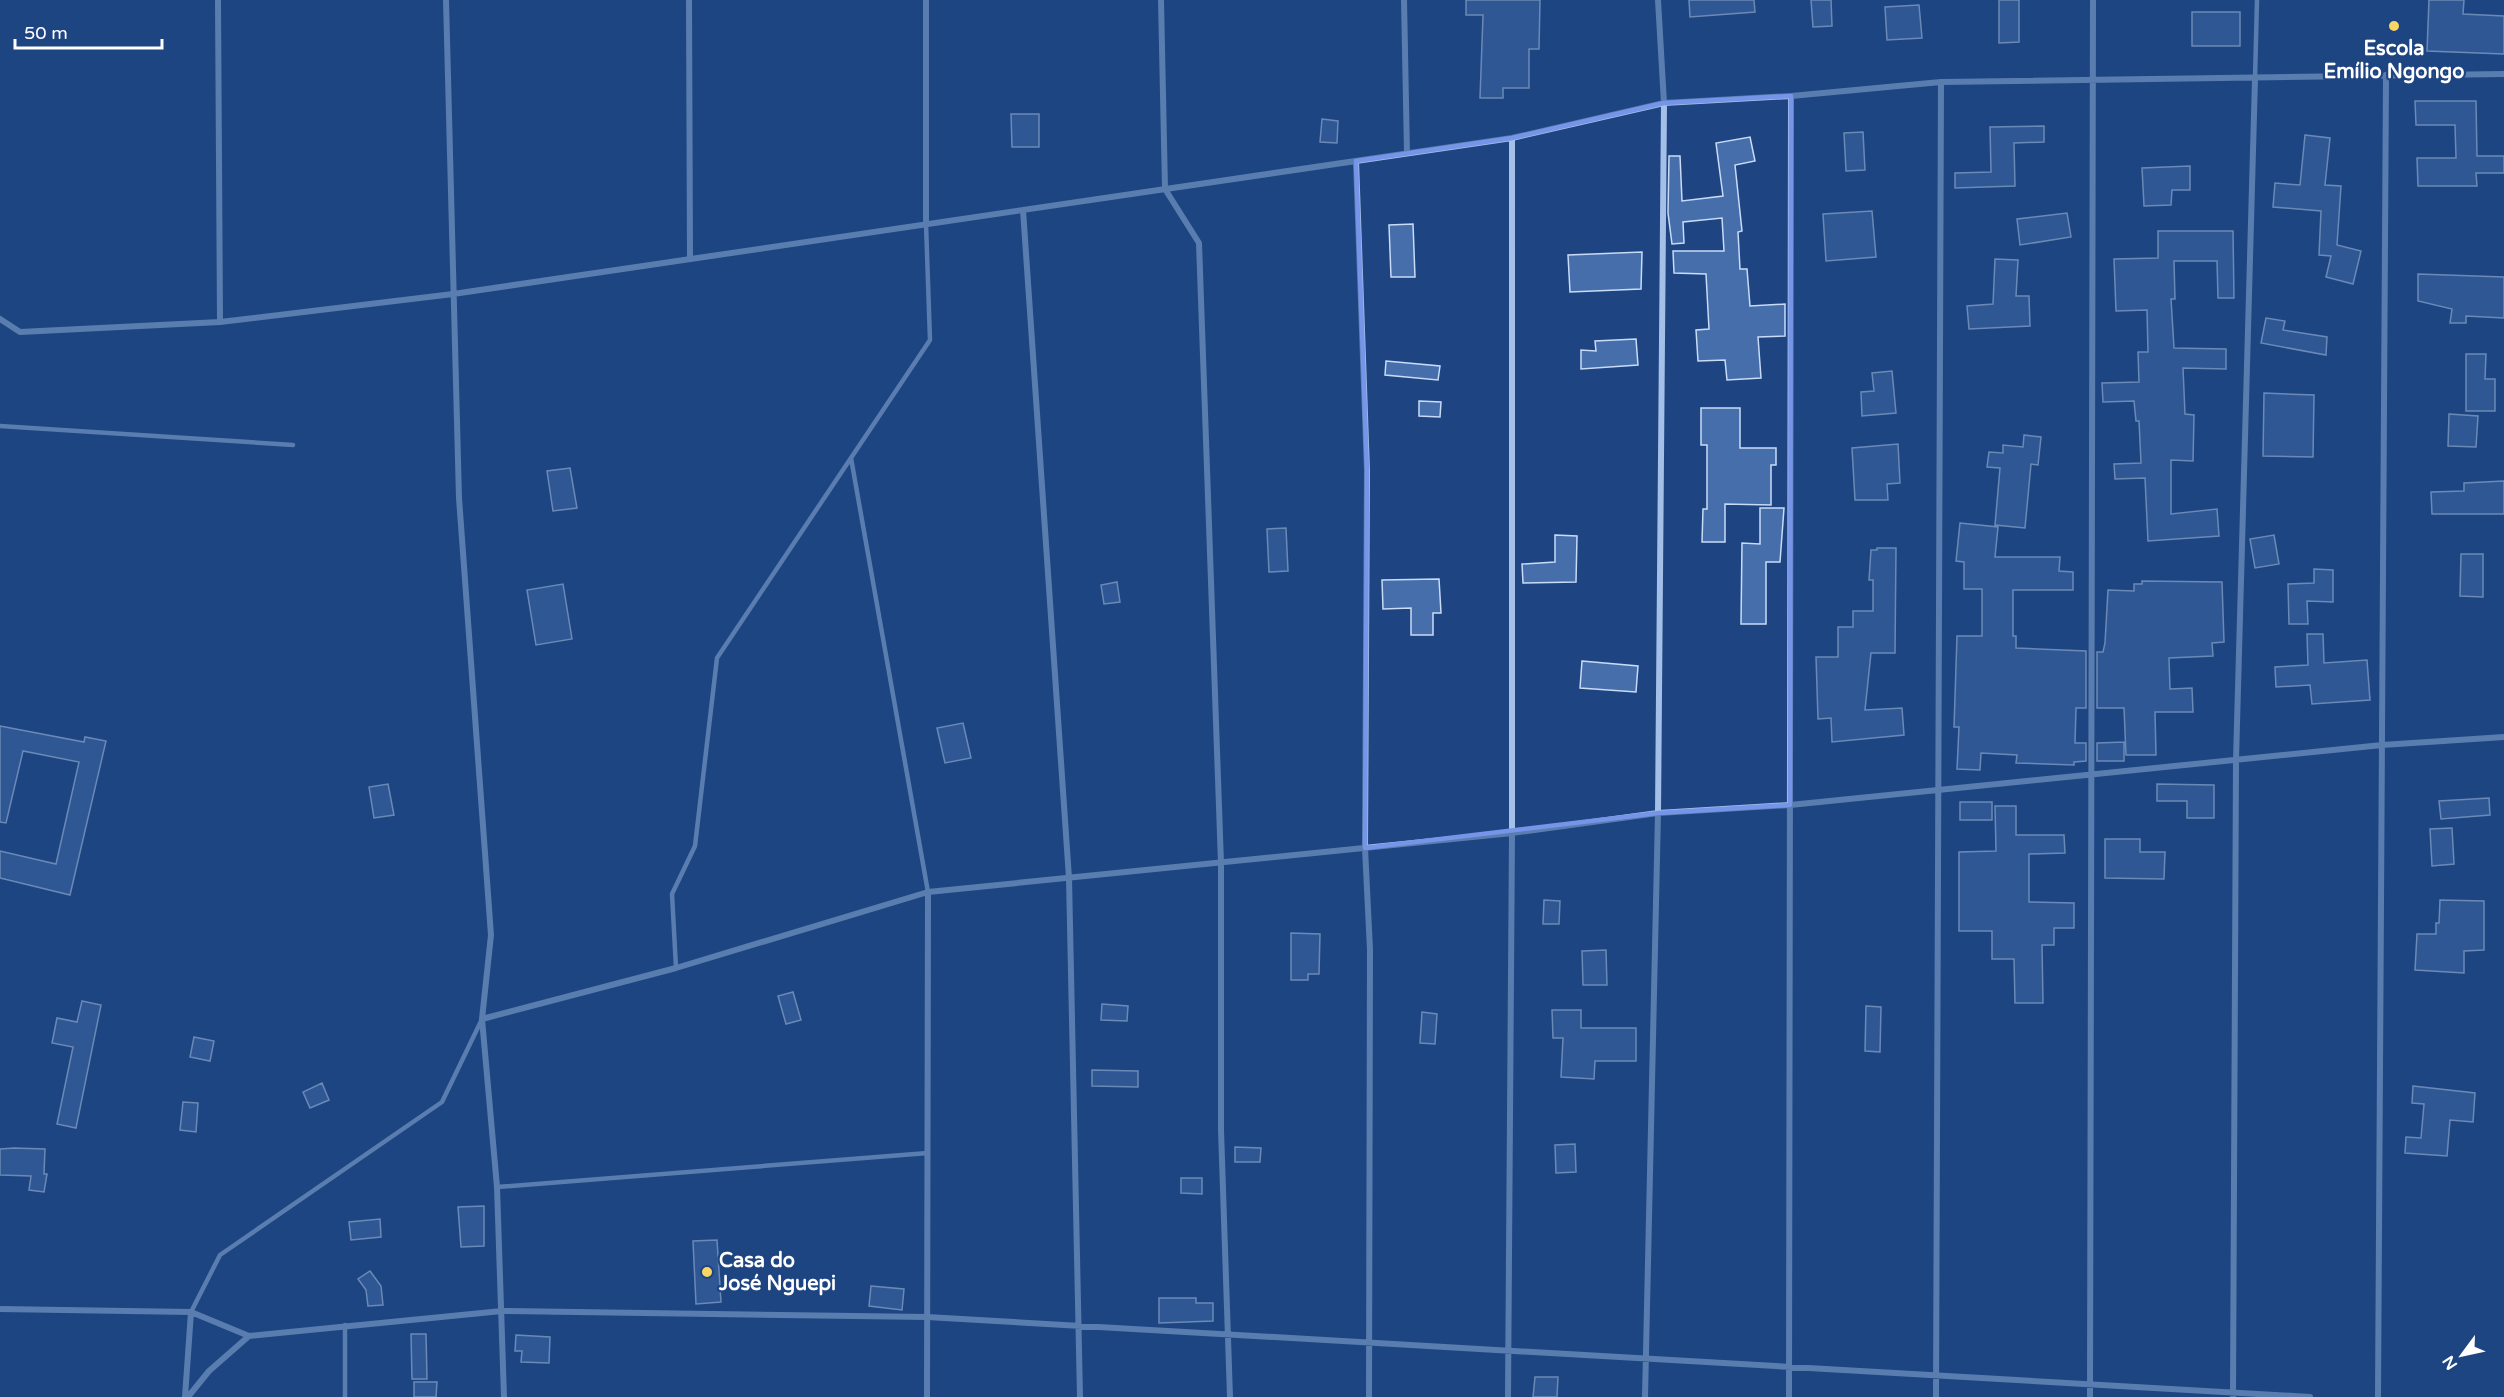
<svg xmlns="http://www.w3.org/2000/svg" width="2504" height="1397" font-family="'Varela Round',sans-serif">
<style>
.building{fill:#466eab;stroke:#c8dbf7;stroke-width:1.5}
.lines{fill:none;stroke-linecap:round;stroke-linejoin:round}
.service{stroke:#a4c0e9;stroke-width:4.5}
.minor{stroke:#a4c0e9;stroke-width:6}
.marked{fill:none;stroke:#7795e8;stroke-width:4.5;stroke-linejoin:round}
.poi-dot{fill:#f9d562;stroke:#1e4582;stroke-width:2}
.labels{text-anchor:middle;stroke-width:4.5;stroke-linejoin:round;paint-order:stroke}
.poi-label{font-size:20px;font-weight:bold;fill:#fff;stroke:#1e4582}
</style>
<rect width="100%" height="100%" fill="#1e4582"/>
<path class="building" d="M1466,0H1540L1539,49H1529V88H1503V98H1480L1483,15H1466Z
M1689,0H1754L1755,12L1690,17Z
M1811,0H1831L1832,26L1813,27Z
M1999,0H2019V42L1999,43Z
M2429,0H2464L2463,14L2504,16V54L2427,51Z
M1919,5L1922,38L1887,40L1885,7Z
M2192,12H2240V46H2192Z
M2415,101H2476L2477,156H2504V173H2476L2477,186H2418L2417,158H2456L2455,125H2416Z
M1011,114H1039V147H1012Z
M1322,119L1338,121L1337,143L1320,142Z
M2044,126V142L2014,143L2015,186L1955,188V173L1991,172L1990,127Z
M1863,132L1865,170L1846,171L1844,133Z
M2305,135L2330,138L2325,185L2341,186L2337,245L2361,251L2353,284L2326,277L2331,256L2319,255L2321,211L2273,207L2275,183L2300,185Z
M1750,137L1755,161L1735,165L1742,231L1738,232L1740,269H1747L1750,306L1785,304V336L1758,337L1761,378L1727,380L1725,360L1698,361L1696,330L1709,329L1706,274L1674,273L1673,251H1724L1722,218L1683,222L1684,243L1672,244L1668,213L1669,156H1680L1682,201L1723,196L1716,143Z
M2190,166V190H2172L2171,205L2144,206L2142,168Z
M1872,211L1876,257L1826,261L1823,214Z
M2067,213L2071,237L2020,245L2017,219Z
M1413,224L1415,277H1391L1389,225Z
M2158,231H2233L2234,298H2218L2217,261H2174L2175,299H2171L2174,348L2226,349V369L2183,368L2185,414L2194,415L2193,461L2171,460V514L2217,509L2219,536L2148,541L2145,478L2115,479L2114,464L2141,463L2139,421H2136L2134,401L2103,402L2102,383L2139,382L2138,352H2148L2147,310L2116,311L2114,259L2158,258Z
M1642,252L1641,289L1570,292L1568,255Z
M1995,259L2018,260L2016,296H2029L2030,326L1969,329L1967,306L1993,304Z
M2418,274L2504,277V318L2466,316V323H2450L2452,309L2418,301Z
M2266,318L2285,321L2283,330L2327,337L2326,355L2261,343Z
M1636,339L1638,365L1581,369V350L1596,351L1595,341Z
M2466,354H2486L2485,379H2495V411H2466Z
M1386,361L1440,366L1438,380L1385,375Z
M1892,371L1896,413L1862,416L1861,392L1874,391L1872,373Z
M2264,393L2314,395L2313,457L2263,456Z
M1419,401L1441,402L1440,417L1419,416Z
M1701,408H1740V448H1776V465H1771V505L1725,504V542H1702L1703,509H1707V445H1701Z
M2449,414L2478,416L2476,447L2448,446Z
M2024,435L2041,437L2038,465L2031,464L2025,528L1995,525L2000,468L1987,467L1989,452L2003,453V445L2023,447Z
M1898,444L1900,483L1887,484L1888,500H1855L1852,448Z
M570,468L577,508L553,511L547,471Z
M2504,481V514H2432L2431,492L2464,491V483Z
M1760,508H1784L1780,562H1766V624H1741L1742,543L1760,544Z
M1960,523L1998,527L1995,557H2060L2059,571L2073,572V590H2013V636H2016V648L2086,651V708H2076L2075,743H2086V761L2074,762V765L2016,763L2017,755L1981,753L1980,770L1957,769L1959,727H1954L1957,636H1982V589H1964V562L1956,561Z
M1286,528L1288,571L1269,572L1267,529Z
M1555,535L1577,536L1576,582L1523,583L1522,564L1555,562Z
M2274,535L2279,564L2255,568L2250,539Z
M1877,548H1896L1895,653H1871L1865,710L1902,708L1904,735L1832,742L1831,718L1818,719L1816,657H1838V627H1853V611H1873V580H1869L1871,550H1877Z
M2461,554H2483V597L2460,596Z
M2314,569L2333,570V602L2307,601L2308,624H2289L2288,584L2314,583Z
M1439,579L1441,613H1433V635H1411V608L1383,609L1382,580Z
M2142,581L2222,582L2224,642L2212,643L2213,656L2169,658L2170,689L2192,688L2193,712H2155L2156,755H2126L2124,708H2097V652H2103L2105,643L2108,590L2134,591V584H2142Z
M1117,582L1120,602L1104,604L1101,585Z
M563,584L572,639L536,645L527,590Z
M2307,634H2323L2324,663L2367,660L2370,700L2312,704L2310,685L2276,687L2275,667L2308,665Z
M1582,661L1638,666L1636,692L1580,688Z
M963,723L971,758L945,763L937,728Z
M0,726L84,742L85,737L106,741L70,895L0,878V851L56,864L79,762L23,751L6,823L0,822Z
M2124,742V761H2097V743Z
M388,784L394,815L374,818L369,787Z
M2157,784L2214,785V818H2187V801H2157Z
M2489,798L2490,815L2441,819L2439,801Z
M1960,802H1992V820H1960Z
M1995,806H2016V835H2064L2065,853L2029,854V902L2074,903V928H2054V945H2042L2043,1003H2015L2014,959H1992V931H1959V852L1996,851Z
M2452,828L2454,864L2432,866L2430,829Z
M2105,839H2140V852H2165L2164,879L2105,878Z
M1544,900L1560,901L1559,924H1543Z
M2440,900L2484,901V950L2464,951V973L2415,970L2417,934H2436V923H2439Z
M1291,933L1320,934L1319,974H1308V980H1291Z
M1606,950L1607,985H1583L1582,951Z
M793,992L801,1020L786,1024L778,996Z
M82,1001L101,1005L76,1128L57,1124L73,1047L52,1043L57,1018L77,1022Z
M1102,1004L1128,1006L1127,1021L1101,1020Z
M1866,1006L1881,1007L1880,1052L1865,1051Z
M1552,1010H1581V1028H1636V1061H1595L1594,1079L1561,1077L1563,1038H1553Z
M1422,1012L1437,1014L1435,1044L1420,1043Z
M194,1037L214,1041L210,1061L190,1057Z
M1092,1070L1138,1071V1087L1092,1086Z
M322,1083L329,1100L310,1108L303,1092Z
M2413,1086L2475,1093L2473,1122L2450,1120L2447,1156L2405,1153L2406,1137L2421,1138L2424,1104L2412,1103Z
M183,1102L198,1103L196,1132L180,1130Z
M1575,1144L1576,1172L1556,1173L1555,1145Z
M1235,1147L1261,1148L1260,1162H1235Z
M14,1148L45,1149L44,1174H47L44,1192L29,1190L31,1176L0,1175V1149Z
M1181,1178H1202V1194L1181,1193Z
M484,1206V1246L461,1247L458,1207Z
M380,1219L381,1237L351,1240L349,1222Z
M717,1240L721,1302L696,1304L693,1241Z
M370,1271L381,1286L383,1305L368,1306L366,1290L358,1279Z
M871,1286L904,1289L902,1310L869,1306Z
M1159,1298H1196V1303H1213V1321L1159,1323Z
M411,1334H426L427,1379H412Z
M516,1335L550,1337L549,1363L521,1362L522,1351H515Z
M1535,1377H1558L1557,1397H1533Z
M414,1382H437L436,1397H414Z"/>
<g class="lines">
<path class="service" d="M2255,79L2257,0
M0,426L293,445
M851,458L928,892
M676,968L672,894L695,846L717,658L930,340L926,224
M497,1187L928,1153
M191,1312L220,1255L442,1102L482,1019
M345,1397V1325"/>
<path class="minor" d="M218,0L220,322
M446,0L459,498L491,935L482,1019L497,1187L504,1397
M689,0L690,259
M1161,0L1165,189L1199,243L1221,863V1130L1230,1397
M1404,0L1407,153
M1356,161L1367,471L1365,848L1370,950L1369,1397
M1023,210L1069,878L1080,1397
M926,224V0
M0,319L20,332L220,322L453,294L1512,138L1664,103L1791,96L1941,82L2504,74
M482,1019L676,968L928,892L1512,833L1658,813L1790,805L2382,745L2504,737
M0,1309L191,1312L249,1336L502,1311L927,1317L2310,1397
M185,1397L191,1312
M188,1397L209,1371L249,1336
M927,1397L928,892
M1508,1397L1512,833V138
M1645,1397L1658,813L1664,103L1658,0
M1789,1397L1791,96
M1936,1397L1941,82
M2090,1397L2093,0
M2233,1397L2236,760L2255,79
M2378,1397L2386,75"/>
</g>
<path d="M0 0H2504V1397H0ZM1791,96L1790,805L1658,813L1365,848L1367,471L1356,161L1512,138L1664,103Z" fill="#1e4582" fill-opacity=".55" fill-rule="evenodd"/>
<path class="marked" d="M1791,96L1790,805L1658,813L1365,848L1367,471L1356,161L1512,138L1664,103Z"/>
<g class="poi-dot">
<circle cx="2394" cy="26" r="6"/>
<circle cx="707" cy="1272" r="6"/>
</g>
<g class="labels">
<g class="poi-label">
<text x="2394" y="55">Escola<tspan x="2394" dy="23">Emílio Ngongo</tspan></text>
<text x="719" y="1267" text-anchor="start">Casa do<tspan x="719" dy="23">José Nguepi</tspan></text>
</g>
</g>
<g transform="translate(2462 1355) rotate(237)" stroke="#1e4582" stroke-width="4.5" paint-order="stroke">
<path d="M0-4.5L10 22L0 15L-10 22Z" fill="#ffffff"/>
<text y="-9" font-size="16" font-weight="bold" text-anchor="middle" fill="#ffffff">N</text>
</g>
<path d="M15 39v9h147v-9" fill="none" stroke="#ffffff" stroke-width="3"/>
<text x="24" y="39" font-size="18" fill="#ffffff" stroke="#1e4582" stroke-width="4.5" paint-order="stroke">50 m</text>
</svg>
